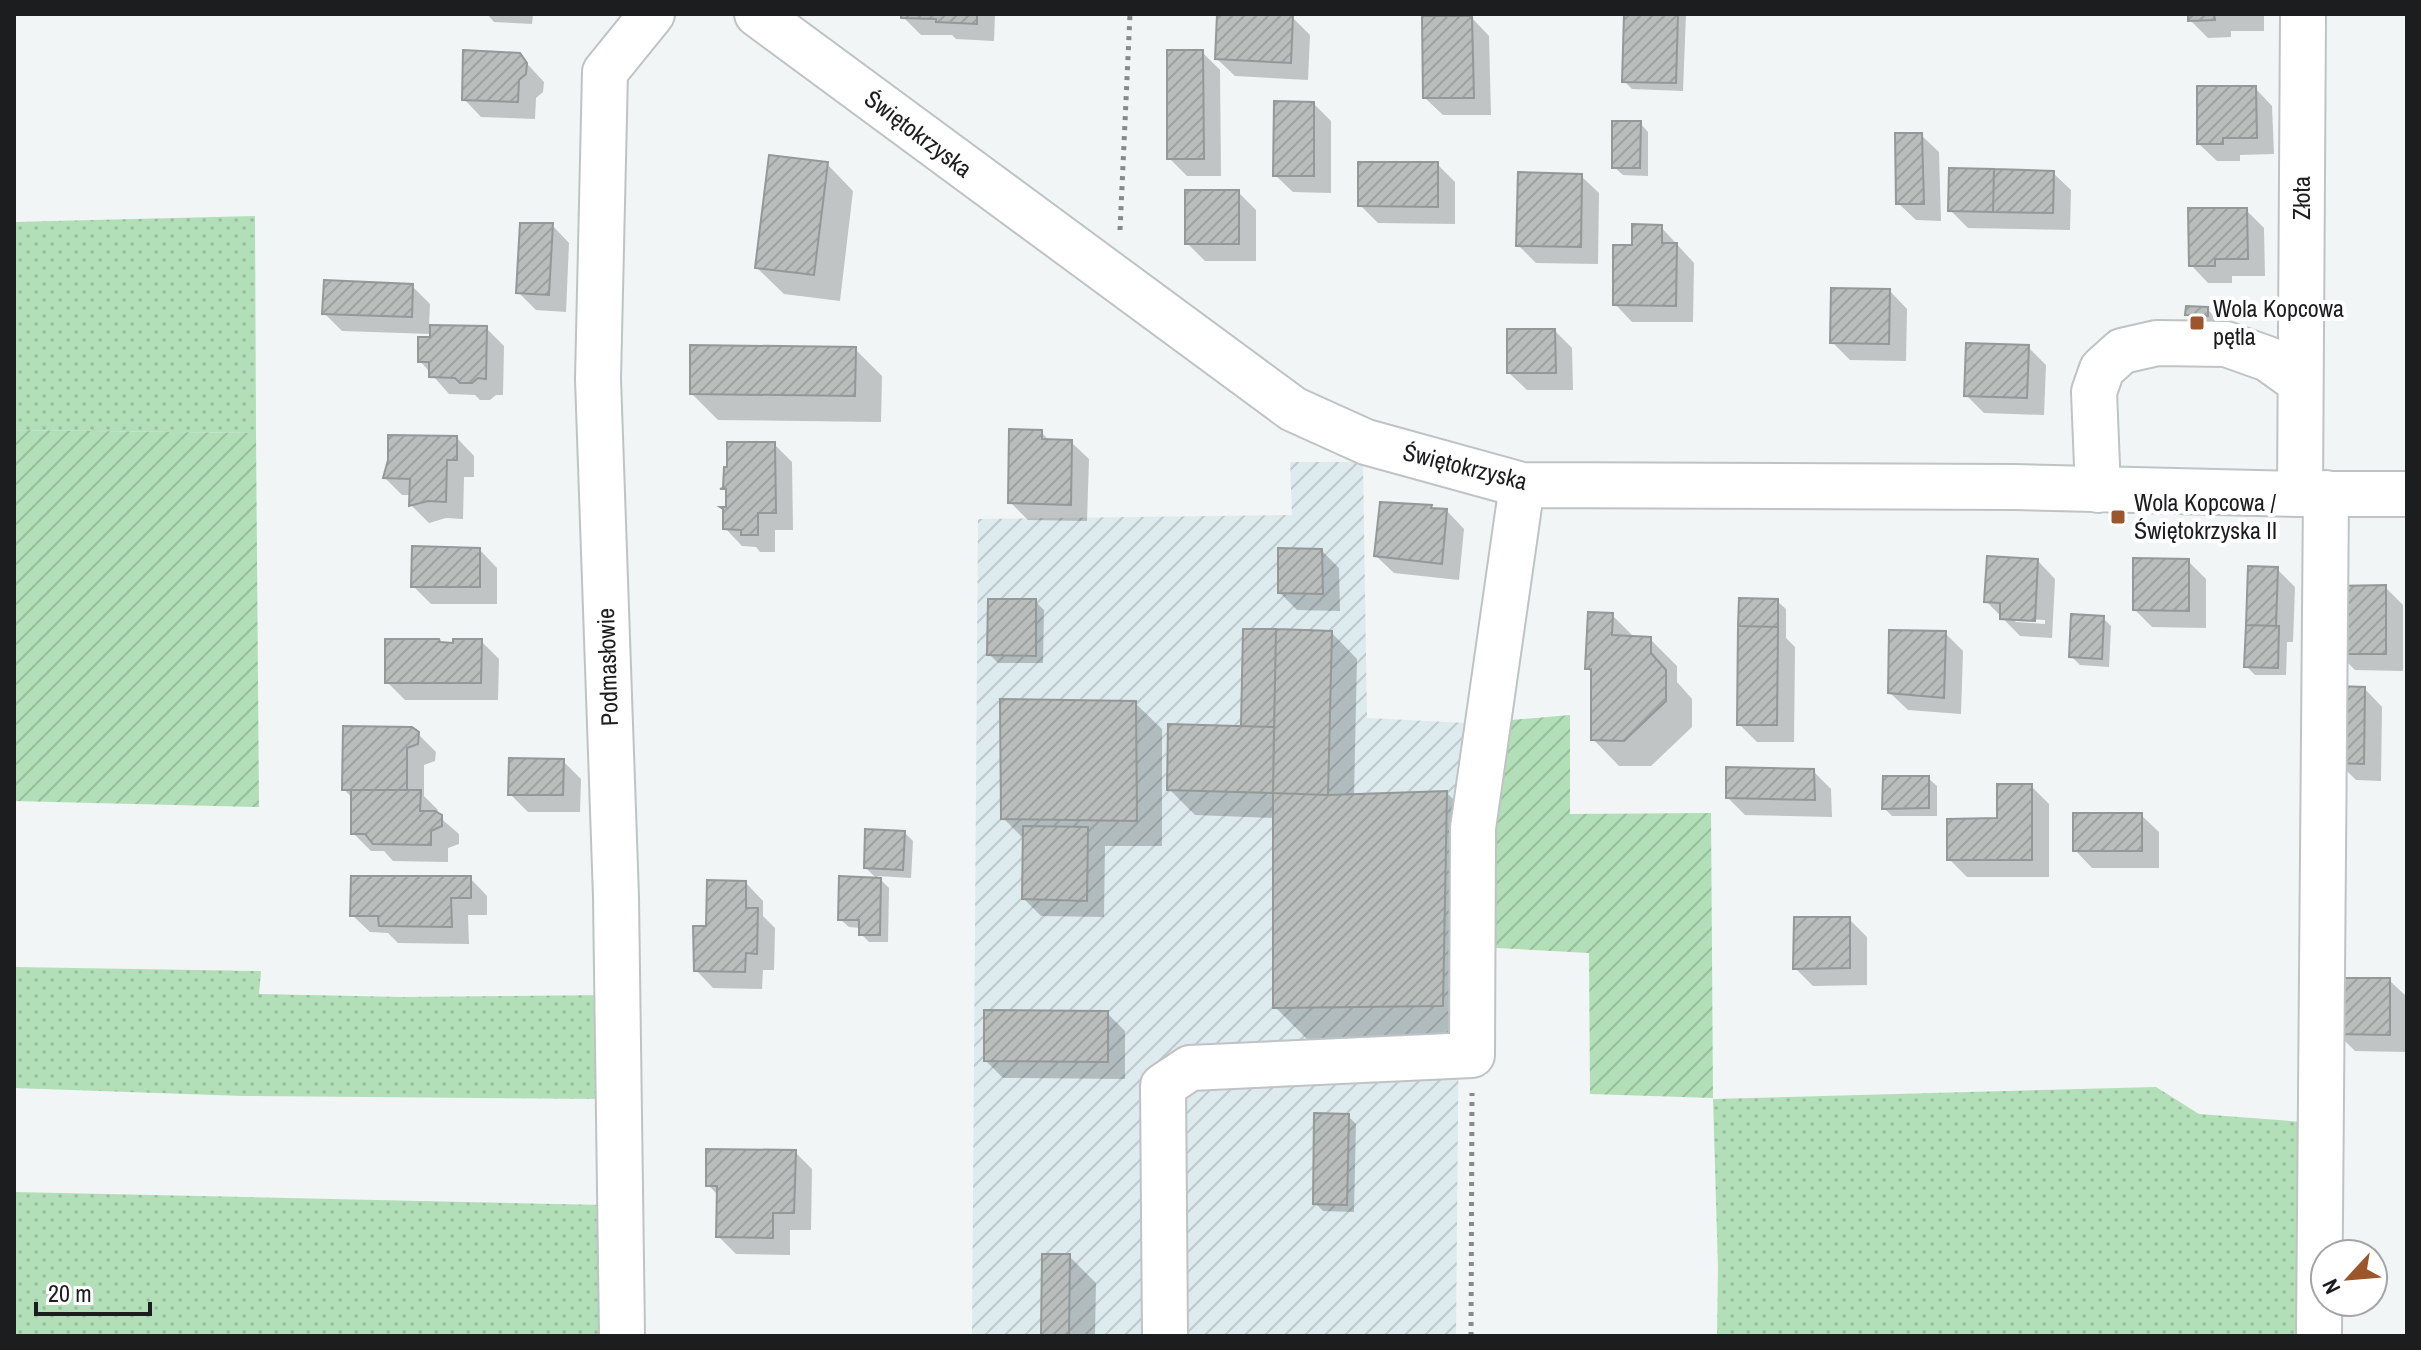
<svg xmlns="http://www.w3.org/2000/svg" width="2421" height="1350" font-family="'Archivo Narrow',sans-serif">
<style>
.industrial{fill:url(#industrial-furrows)}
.grass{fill:url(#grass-dots)}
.garden{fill:url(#garden-furrows)}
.shadow{fill:#0003;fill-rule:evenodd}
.building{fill:url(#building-hatch);stroke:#949897;stroke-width:2}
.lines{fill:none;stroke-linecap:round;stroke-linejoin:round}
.minor-casing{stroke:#bfc3c4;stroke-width:48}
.path{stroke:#87898a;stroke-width:5;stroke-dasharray:4 6;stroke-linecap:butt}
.minor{stroke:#fff;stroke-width:44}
.poi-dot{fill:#9c562c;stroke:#fff;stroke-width:3}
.labels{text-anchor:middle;stroke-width:8;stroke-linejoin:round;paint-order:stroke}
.street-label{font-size:24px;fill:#1c1d1e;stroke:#fff}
.poi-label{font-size:24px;fill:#1c1d1e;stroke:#fff;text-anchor:start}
</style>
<defs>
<pattern id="industrial-furrows" width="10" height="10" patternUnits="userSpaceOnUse" patternTransform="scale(2)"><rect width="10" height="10" fill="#deebee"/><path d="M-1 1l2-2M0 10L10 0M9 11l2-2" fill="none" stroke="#bec9cc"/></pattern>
<pattern id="grass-dots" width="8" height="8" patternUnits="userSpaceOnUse" patternTransform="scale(2)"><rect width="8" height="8" fill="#b2dfb7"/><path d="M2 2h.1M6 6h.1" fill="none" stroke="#98bf9d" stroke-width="1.8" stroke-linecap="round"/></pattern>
<pattern id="garden-furrows" width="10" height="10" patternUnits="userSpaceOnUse" patternTransform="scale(2)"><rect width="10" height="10" fill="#b2dfb7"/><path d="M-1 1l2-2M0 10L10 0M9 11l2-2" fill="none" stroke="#98bf9d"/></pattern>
<pattern id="building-hatch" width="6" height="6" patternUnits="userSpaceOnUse" patternTransform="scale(2)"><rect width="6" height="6" fill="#b9bebd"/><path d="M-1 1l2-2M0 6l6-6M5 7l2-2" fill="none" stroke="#9ea3a2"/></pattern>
</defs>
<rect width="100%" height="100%" fill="#f1f5f6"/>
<path class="industrial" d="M1290,462H1363L1367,718L1467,723L1461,782L1456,1336H972L978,519L1292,515Z"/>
<path class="grass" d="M255,216L256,433L14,430V222Z
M14,967L261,971L259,994L403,997L610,995L614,1336H14V1192L604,1205V1099L243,1096L14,1088Z
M2156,1087L2199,1114L2303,1122L2300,1336H1717L1718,1268L1713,1099Z"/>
<path class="garden" d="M14,430L256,433L259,807L14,801Z
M1570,715V814L1711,813L1713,1098L1590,1094L1589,953L1478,947L1499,721Z"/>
<path class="shadow" d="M487,14H533L532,24L494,22Z
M903,14H995L994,41L956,39L952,35H921L903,17Z
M1219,14L1292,17L1310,35L1308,80L1235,76L1217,59Z
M1626,14H1686L1683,91L1632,89L1624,81Z
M2190,14H2264V31H2231V37L2208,38L2190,20Z
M1472,18L1489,36L1491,115H1443L1425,98Z
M1202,52L1220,70L1221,176H1187L1169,158Z
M519,55L544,82L543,92L536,98L535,119L481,117L464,99Z
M2255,88L2272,106L2274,154L2240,155V161H2217L2199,144Z
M1314,104L1331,121V193L1293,192L1275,175Z
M1640,123L1648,132V176L1623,175L1614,167Z
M1921,135L1939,152L1941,221L1916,220L1898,203Z
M827,164L853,191L840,301L784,294L757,268Z
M1437,164L1455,182V224L1378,223L1360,205Z
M2053,173L2071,190L2070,230L1968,228L1950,210Z
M1581,176L1599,193L1598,264L1536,263L1518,245Z
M1238,192L1256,210V261H1205L1187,243Z
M2246,210L2264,228L2265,276H2232V283H2208L2191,265Z
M552,225L569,243L566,312L536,310L518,292Z
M1661,227L1694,263L1693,322H1632L1615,304L1634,247Z
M412,286L430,304L429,327L486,328L504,346L503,395H496L490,400H480L475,395L449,394L420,361L432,339V334L342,331L324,313Z
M1890,291L1907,309L1906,361L1850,360L1832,342Z
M2207,309L2216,318V323L2196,322L2187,314Z
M1555,331L1572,348L1573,390H1527L1509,373Z
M2028,347L2046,365L2044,415L1984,413L1966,395Z
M855,349L882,376L881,422L718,420L692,394Z
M1041,432L1050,441L1071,442L1089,459L1087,521L1028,520L1010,502Z
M457,438L474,456V477H464L463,519L446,518L429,523L411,505L412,495H402L385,478Z
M774,444L792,462L793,530H775V552H760L756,547L742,546L725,528L728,509Z
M1431,507L1434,510L1447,511L1464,529L1459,580L1394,573L1376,556Z
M480,550L497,568V604H431L413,586Z
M1322,551L1339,568L1340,611L1297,610L1280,593Z
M2038,561L2055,579L2052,638L2020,636L1986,601ZM2012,618L2045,620V624L2016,622Z
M2188,561L2206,579V628L2152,627L2135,610Z
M2277,569L2295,587L2293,642H2287L2286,675H2255L2246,666Z
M2385,587L2403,605V671L2355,670L2338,653Z
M1035,601L1044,610L1043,663H998L989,654Z
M1777,601L1786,609V638L1795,647L1794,742H1757L1739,724Z
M1612,615L1635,638L1650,639L1677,666V682L1692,699V727L1651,766H1619L1593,739V674L1587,668Z
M2103,618L2111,626L2109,667L2080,665L2071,656Z
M1245,632H1331L1357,659L1354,796L1447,793L1481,827L1476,1040L1309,1041L1275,1007V818L1195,815L1169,789L1246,729L1243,726Z
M1945,633L1963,651L1961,714L1908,710L1890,693Z
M481,641L499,659L498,700H405L387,682L442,644Z
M2365,689L2382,707L2381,781L2356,780L2338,762Z
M1135,703L1162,729V846H1105L1104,917L1041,916L1024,899L1025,840L1003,818Z
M418,734L436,752L435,761L424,765V796L438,810L437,815L459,834V844L448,848V862L393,861L384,851H371L353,833V799L344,789Z
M563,761L581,779L580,812H528L510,794Z
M1813,771L1831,789L1832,817L1745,815L1728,798Z
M1928,778L1937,786V816H1892L1884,808Z
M2031,786L2049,804V877H1967L1949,859L1999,820Z
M2141,815L2159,832V868H2092L2075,850Z
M905,833L913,841L911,878L877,876L889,888L888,942H869L861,934V928L849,927L840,919L877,879L866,868Z
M470,878L487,896V915H468L469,944L398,943L388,933L370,932L352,915Z
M746,883L763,901V916L775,928L774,970H763L762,989L713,988L696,970L708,929Z
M1849,919L1867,937V985L1813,986L1795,968Z
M2389,980L2407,997V1052L2355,1051L2337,1033Z
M1107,1013L1125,1031V1079L1003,1078L986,1061Z
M1348,1116L1356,1124L1354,1212L1323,1211L1315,1203Z
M795,1152L812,1169L811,1230H790V1255L736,1254L718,1236L719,1196L708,1185Z
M1069,1256L1096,1283L1095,1336H1043Z"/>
<path class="building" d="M901,14H977V24L936,22V19L901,18Z
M1217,14L1293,15L1291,63L1215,59Z
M1624,14H1678L1676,83L1622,82Z
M2188,14H2232H2214L2215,20L2188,21Z
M1422,16H1472L1474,98H1423Z
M463,50L520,53L527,63L526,74L519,80L518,102L462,100Z
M1167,50H1203L1204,159H1167Z
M2197,86H2256L2257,138H2223V144H2197Z
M1274,101L1314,102V176H1273Z
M1612,121H1641L1640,168H1612Z
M1895,133H1922L1924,204H1896Z
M769,155L828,162L814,275L755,268Z
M1358,162H1438V207L1358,206Z
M1949,168L1994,169L1993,212L1948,211Z
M1994,169L2054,171L2053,213L1993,212Z
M1518,172L1582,174L1581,247L1516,246Z
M1185,190H1239V244H1185Z
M2188,208H2247L2248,259H2215V266H2189Z
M520,223H553L549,295L516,293Z
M1632,224L1662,225V243H1677L1676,306L1613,305V245H1632Z
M324,280L413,284L412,317L322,314Z
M1831,288L1890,289L1889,344L1830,343Z
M2186,306L2208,307V316L2185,315Z
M430,325L487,326L486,379L478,378L472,383H460L455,378L429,377V362H418V337H430Z
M1507,329H1555L1556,373H1507Z
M1966,343L2029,345L2027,398L1964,396Z
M690,345L856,347L855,396L690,394Z
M1009,429L1042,430V439L1072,440L1071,505L1008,503Z
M388,435L457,436V460H447L446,502L428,501L409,506L410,479L383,478L388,460Z
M727,442H775L776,513H758V535H741V530L723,529V509L720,507H726V489H720L723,488L724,467H727Z
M1380,502L1432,505L1431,508L1447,509L1442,564L1374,556Z
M412,546L480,548V587H411Z
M1278,548L1322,549L1323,594L1278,593Z
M1987,556L2038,559L2035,621L2000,619V603L1984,602Z
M2133,558L2189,559V611L2133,610Z
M2248,566L2278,567L2276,626L2246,625Z
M2386,585V654H2336V586Z
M1739,598L1778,599V627L1738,626Z
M988,599H1036V656L987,655Z
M1588,612L1613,613L1612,635L1651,637V653L1666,670V701L1624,741L1591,740V669H1585Z
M2071,614L2104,616L2102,659L2069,657Z
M2246,625L2279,626L2278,668L2244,667Z
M1738,626L1778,627L1777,725H1737Z
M1243,629H1276L1274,727L1241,726Z
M1276,629L1332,631L1328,795L1273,793Z
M1889,630L1946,631L1944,698L1888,693Z
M385,639H439L440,642L453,643V639H482L481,683H385Z
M2336,686L2365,687L2364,764L2336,763Z
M1000,699L1136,701L1137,821L1001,819Z
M1168,724L1274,727L1273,793L1167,790Z
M343,726L412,727L419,732L418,744L407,748V790H342Z
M509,758L564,759L563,795H508Z
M1726,767L1814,769L1815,800L1726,798Z
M1883,776H1929V808L1882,809Z
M1997,784H2032V860H1947V819L1997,818Z
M351,790H421L420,811H435L442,815V826L431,831V845L373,844L365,834H351Z
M1447,791L1443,1006L1273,1008V793L1328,795Z
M2073,813H2142V851H2073Z
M1023,826L1088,827L1087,901L1022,899Z
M865,829L905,831L903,870L864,868Z
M351,876H471V898H451L452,927L379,926L378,916H350Z
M839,876L881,878L880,935H859V920H838Z
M707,880L746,881V908H758L757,954L746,953L745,972L694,971L693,926H706Z
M1794,917H1850V968L1793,969Z
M2336,978H2390V1035L2335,1034Z
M984,1010L1108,1011V1062L984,1061Z
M1314,1113L1349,1114L1347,1205L1313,1204Z
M706,1149L796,1150L794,1213H773V1238L716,1237L717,1186H706Z
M1042,1254H1070L1069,1336H1041Z"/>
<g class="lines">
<defs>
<path id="minor" d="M757,14L1293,409L1366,442L1522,485L2014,487L2300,494H2407
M2098,490L2094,392L2102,369L2122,351L2157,343L2226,344L2268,359L2300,382
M2300,494L2303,14
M622,1336L616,897L598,379L605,72L652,14
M1165,1336L1163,1086L1190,1068L1472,1055L1473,828L1522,485
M2319,1336L2326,493"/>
</defs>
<use href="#minor" class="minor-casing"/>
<path class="path" d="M1120,230L1130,14
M1471,1336L1472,1093"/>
<use href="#minor" class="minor"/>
</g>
<g class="poi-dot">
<rect x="2189" y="315" width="16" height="16" rx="4"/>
<rect x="2110" y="509" width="16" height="16" rx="4"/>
</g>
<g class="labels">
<g class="street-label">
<text transform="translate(918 134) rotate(37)" y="8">Świętokrzyska</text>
<text transform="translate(2302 198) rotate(-90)" y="8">Złota</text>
<text transform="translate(1465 467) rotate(14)" y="8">Świętokrzyska</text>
<text transform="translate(608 667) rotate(-92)" y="8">Podmasłowie</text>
</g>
<g class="poi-label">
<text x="2213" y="317">Wola Kopcowa<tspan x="2213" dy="28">pętla</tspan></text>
<text x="2134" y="511">Wola Kopcowa /<tspan x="2134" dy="28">Świętokrzyska II</tspan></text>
</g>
</g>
<rect width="2421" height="1350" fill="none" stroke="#1c1d1e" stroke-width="32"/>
<g transform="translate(2349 1278) rotate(244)"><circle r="38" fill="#ffffff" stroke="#a4a5a5" stroke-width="2"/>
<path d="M0-6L14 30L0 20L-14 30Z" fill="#9c562c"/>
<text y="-12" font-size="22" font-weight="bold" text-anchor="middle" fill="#1c1d1e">N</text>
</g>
<path d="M36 1302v12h114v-12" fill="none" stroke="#1c1d1e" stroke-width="4"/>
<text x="48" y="1302" font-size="24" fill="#1c1d1e" stroke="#ffffff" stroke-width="6" paint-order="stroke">20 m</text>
</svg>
